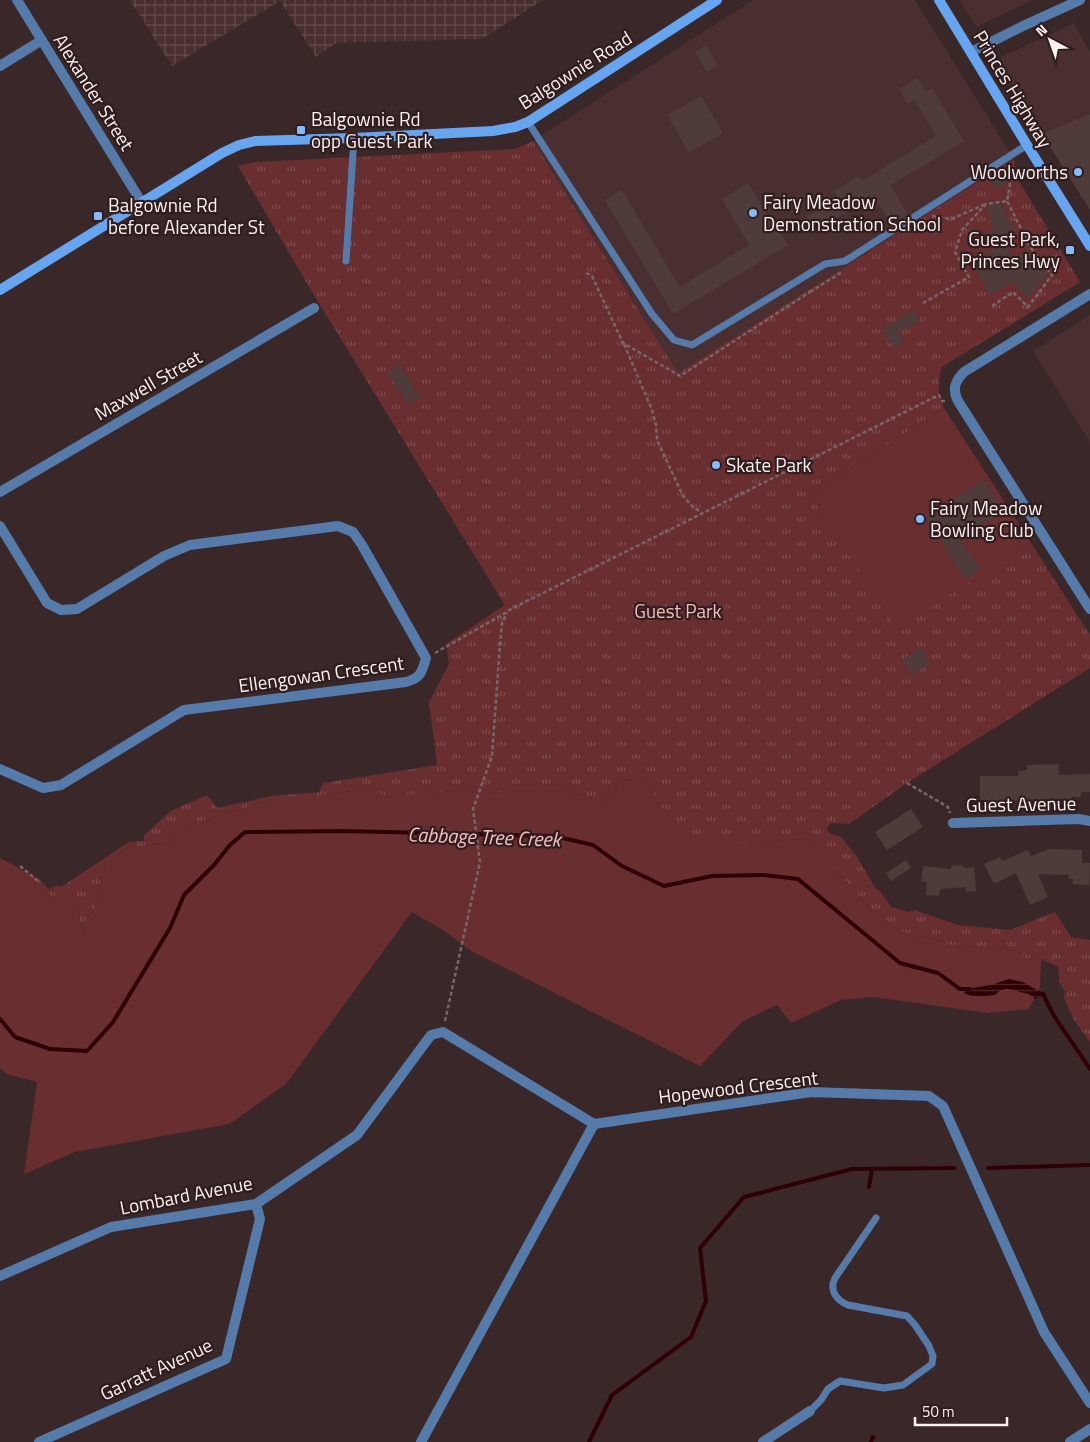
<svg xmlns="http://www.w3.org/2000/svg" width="1090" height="1442" font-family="'Titillium Web',sans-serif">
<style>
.built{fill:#492f2f}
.industrial{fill:url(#industrial-grid)}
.grass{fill:#692e30}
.park{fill:url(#park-tufts)}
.water{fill:url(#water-rules)}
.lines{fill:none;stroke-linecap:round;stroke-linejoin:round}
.stream{stroke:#2e0005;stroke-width:4}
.building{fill:#4f3b3a}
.path{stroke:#786767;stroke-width:2.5;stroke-dasharray:4 2.5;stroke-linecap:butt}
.service{stroke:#547ba9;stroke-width:7}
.minor{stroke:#547ba9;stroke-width:10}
.secondary{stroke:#66a6f0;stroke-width:10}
.poi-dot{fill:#85bbfb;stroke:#301d1d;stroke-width:2}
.labels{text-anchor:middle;stroke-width:4.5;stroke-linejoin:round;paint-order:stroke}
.street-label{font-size:19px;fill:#fef0f0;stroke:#301d1d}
.poi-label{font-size:19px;fill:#fef0f0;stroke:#301d1d;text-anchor:start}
.park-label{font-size:19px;fill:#f3bdbc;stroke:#301d1d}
.water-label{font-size:20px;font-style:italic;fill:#f7c1c0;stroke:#301d1d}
</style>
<defs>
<pattern id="industrial-grid" width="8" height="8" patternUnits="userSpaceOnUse" patternTransform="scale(1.25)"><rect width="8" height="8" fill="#492f2f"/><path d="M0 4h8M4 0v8" fill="none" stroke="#644d4d"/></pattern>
<pattern id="park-tufts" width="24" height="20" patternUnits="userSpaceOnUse" patternTransform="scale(1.25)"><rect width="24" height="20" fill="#692e30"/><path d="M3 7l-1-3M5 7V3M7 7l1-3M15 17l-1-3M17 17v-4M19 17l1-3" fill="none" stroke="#804d4e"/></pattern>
<pattern id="water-rules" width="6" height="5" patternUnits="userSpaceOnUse" patternTransform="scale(1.25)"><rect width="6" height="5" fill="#2e0005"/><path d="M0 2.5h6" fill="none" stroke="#4d262a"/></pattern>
</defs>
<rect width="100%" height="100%" fill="#3a2727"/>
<path class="built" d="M753,0H915L1014,159L678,373L533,141Z
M960,0H1033L976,27Z
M1074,23L1090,52V210L998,64L1001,57Z
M1090,315V442L1033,351Z"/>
<path class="industrial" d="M130,0H543L482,39L336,43L316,57L280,1L172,66Z"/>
<path class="grass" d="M944,408L1031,543L897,630L810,495Z
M640,779L650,789L661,806L757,843L808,838L880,920L915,938L929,937L951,945L1017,951L1025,958L1041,959L1040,987L1029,1009L989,1013L872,997L841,1000L791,1023L777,1005L743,1021L700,1066L471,951L446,932L412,912L286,1084L229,1124L75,1152L24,1174L37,1082L7,1074L0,1068V858L39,879L38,884L52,897L78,910L81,929L85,937L83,924L86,918L95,909L97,894L99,891L101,872L104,869L106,860L127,848L162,843L167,844L169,841L191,824L273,799H313L315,796L367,789L389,797L425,790L429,789L436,793L467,789L484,793L566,790L600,801L612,797L620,781Z"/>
<path class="park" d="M533,141L678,373L1014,159L1017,178L1080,282L942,367C937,385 938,391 944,408L810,495L897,629L1031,543L1090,635V668L907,783L849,824L832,823L828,826L827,829L829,833L841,837L857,857L876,889L881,892L891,907L909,912L915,910L958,925L1010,930L1055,912L1071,937L1090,940V1042L1074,1020L1064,998L1065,991L1060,984L1058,967L1041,959L1025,958L1017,951L951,945L929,937L915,938L880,920L808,838L757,843L710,841L690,833L661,806L650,789L640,779L620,781L612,797L600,801L566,790L484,793L467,789L436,793L429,789L425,790V792L389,797L367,789L315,796L313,799H273L191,824L169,841L167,844L162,843L127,848L106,860L104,869L101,872L99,891L97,894L95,909C82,921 83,923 85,940L81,929L78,910L52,897L38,884L39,879L49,889L58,885L61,887L129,842L144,841V835L171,811L207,795L217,808L272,796L319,792L323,783L437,765L429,702L449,664L446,644L505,605L312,292L238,166L256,162L515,149Z"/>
<path class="water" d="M1009,979L1023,982L1037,990L1045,993L1046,995L1035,999C1029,992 1025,994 1017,991C1009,988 1001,988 995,995C986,996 972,998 964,993L966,989L991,985Z"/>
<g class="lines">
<path class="stream" d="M1043,994L1054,1016L1090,1069
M0,1019L15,1037L50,1049L87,1051L113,1022L170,928L184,895L214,865L230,845L245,832L344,831L554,836L593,845L622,866L664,886L712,876L764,875L798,879L900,963L938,973L960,989H970
M988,1168L1090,1165
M869,1187L872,1169
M589,1442L612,1395L691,1337L706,1301L700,1248L744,1197L852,1169L954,1168
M871,1442L873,1437"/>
</g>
<path class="building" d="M706,45L718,65L707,72L695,52Z
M918,78L926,92L932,88L964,141L891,185L908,215L891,225L874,196L810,234L801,220L838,198L834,191L859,176L862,181L936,136L915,100L907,104L899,89Z
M701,96L723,133L689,153L667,115Z
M1090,114V210L1042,134Z
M999,169L1008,183L996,190L988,176Z
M748,183L776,229L777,228L788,245L673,314L605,200L622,190L680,287L749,245L722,199Z
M1003,203L1006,215L1016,232L1002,240L1014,258L1028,249L1036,263L1049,274L1028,298L1011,283L990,295L972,264L995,249L985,233L992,228L987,205Z
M913,310L920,320L898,333L904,342L894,348L882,329Z
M399,364L420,397L408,405L387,372Z
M984,479L1004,511L960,539L980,569L965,579L925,517Z
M921,648L930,664L912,675L902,660Z
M1058,764L1059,775L1090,774V792H1081V797H1072V799L996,801V802L987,803V800H980V776H1018V771L1027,770V765Z
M911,809L923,827L887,850L875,832Z
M1049,849L1082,850V863H1090L1089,885L1072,884L1073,879H1069V875L1038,874L1048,897L1030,905L1016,873L994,884L984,864L1000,857L1002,861L1028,850L1031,856Z
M906,860L911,868L891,881L886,873Z
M963,865L964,868L974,867L976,891L966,892V887L940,889L939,896L926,895L927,882L921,881L923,866L951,869V866Z"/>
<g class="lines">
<path class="path" d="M932,216L951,219L986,204
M586,273L592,276L623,343L680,376L810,292L809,290
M810,292L842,272
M923,303L969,277L955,252L962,230L986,204L1007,201L1010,185L1009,175L1018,169
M992,306L1013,292L1028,307L1052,275L1031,248L1007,201
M624,344L652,410L656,425L657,440L683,496L692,506L702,513
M435,653L507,612L511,609L939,395L942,401H945
M907,783L948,807L950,813
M20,866L38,881
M445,1021L480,862L473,809L492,756L500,644L502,623L507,613"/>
<path class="service" d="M528,122L652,314L674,340L692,345L825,264L845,261L1027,145
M346,261L354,138
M810,1411L821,1400L828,1389L840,1381L884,1388L903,1385L932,1364L933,1356L929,1346L915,1325L907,1316L848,1305C836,1300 829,1290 835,1278L876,1218"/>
<path class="minor" d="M17,0L142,203
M971,52L1023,26L1080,0
M0,66L42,40
M1090,294L964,372C955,381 952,389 958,401L1090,609
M0,492L314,308
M0,526L47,603L61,610L77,609L164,556L190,545L338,526L353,532L362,545L426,658C422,672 421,678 406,682L184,710L61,785L43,788L0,769
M953,823L1079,819L1090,821
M594,1124L811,1092L929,1096L943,1106L1044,1332L1090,1403
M0,1276L111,1227L256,1204L357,1135L431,1035L443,1032L594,1124
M39,1442L226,1359L260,1219L256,1204
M421,1442L594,1124
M763,1442L810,1411
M1070,1442L1090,1429"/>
<path class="secondary" d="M939,0L1027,145L1090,246
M0,290L222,153L239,145L255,141L354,138L493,131L515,127L528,122L717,0"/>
</g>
<g class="poi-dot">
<rect x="296" y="125" width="10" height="10" rx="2.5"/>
<circle cx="1078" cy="172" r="5"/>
<circle cx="753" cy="213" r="5"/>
<rect x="93" y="211" width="10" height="10" rx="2.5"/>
<rect x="1065" y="245" width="10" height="10" rx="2.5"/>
<circle cx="716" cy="465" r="5"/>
<circle cx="920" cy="519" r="5"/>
</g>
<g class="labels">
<g class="street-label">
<text transform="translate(575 70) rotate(-32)" y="7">Balgownie Road</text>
<text transform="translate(1013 89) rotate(59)" y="7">Princes Highway</text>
<text transform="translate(94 92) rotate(58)" y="7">Alexander Street</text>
<text transform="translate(148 385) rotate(-30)" y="7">Maxwell Street</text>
<text transform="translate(321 674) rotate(-8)" y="7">Ellengowan Crescent</text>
<text transform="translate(1021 804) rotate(-1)" y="7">Guest Avenue</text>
<text transform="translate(738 1087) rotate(-7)" y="7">Hopewood Crescent</text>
<text transform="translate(186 1195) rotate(-11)" y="7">Lombard Avenue</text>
<text transform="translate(156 1369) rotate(-25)" y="7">Garratt Avenue</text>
</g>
<g class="poi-label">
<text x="311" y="126">Balgownie Rd<tspan x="311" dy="22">opp Guest Park</tspan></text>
<text x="1068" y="179" text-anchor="end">Woolworths</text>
<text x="763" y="209">Fairy Meadow<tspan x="763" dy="22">Demonstration School</tspan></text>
<text x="108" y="212">Balgownie Rd<tspan x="108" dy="22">before Alexander St</tspan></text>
<text x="1060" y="246" text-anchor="end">Guest Park,<tspan x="1060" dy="22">Princes Hwy</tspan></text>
<text x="726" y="472">Skate Park</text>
<text x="930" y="515">Fairy Meadow<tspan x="930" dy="22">Bowling Club</tspan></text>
</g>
<g class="park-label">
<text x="678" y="618">Guest Park</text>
</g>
<g class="water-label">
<text transform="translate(484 837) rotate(2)" y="7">Cabbage Tree Creek</text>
</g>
</g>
<g transform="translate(1050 40) rotate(319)" stroke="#301d1d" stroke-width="4" paint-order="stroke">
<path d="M0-4L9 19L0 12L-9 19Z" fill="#fef0f0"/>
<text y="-8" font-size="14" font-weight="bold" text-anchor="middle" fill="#fef0f0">N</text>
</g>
<path d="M915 1417v8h92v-8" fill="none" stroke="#fef0f0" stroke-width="2.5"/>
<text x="922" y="1417" font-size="15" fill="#fef0f0" stroke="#301d1d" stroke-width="4" paint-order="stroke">50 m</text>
</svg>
